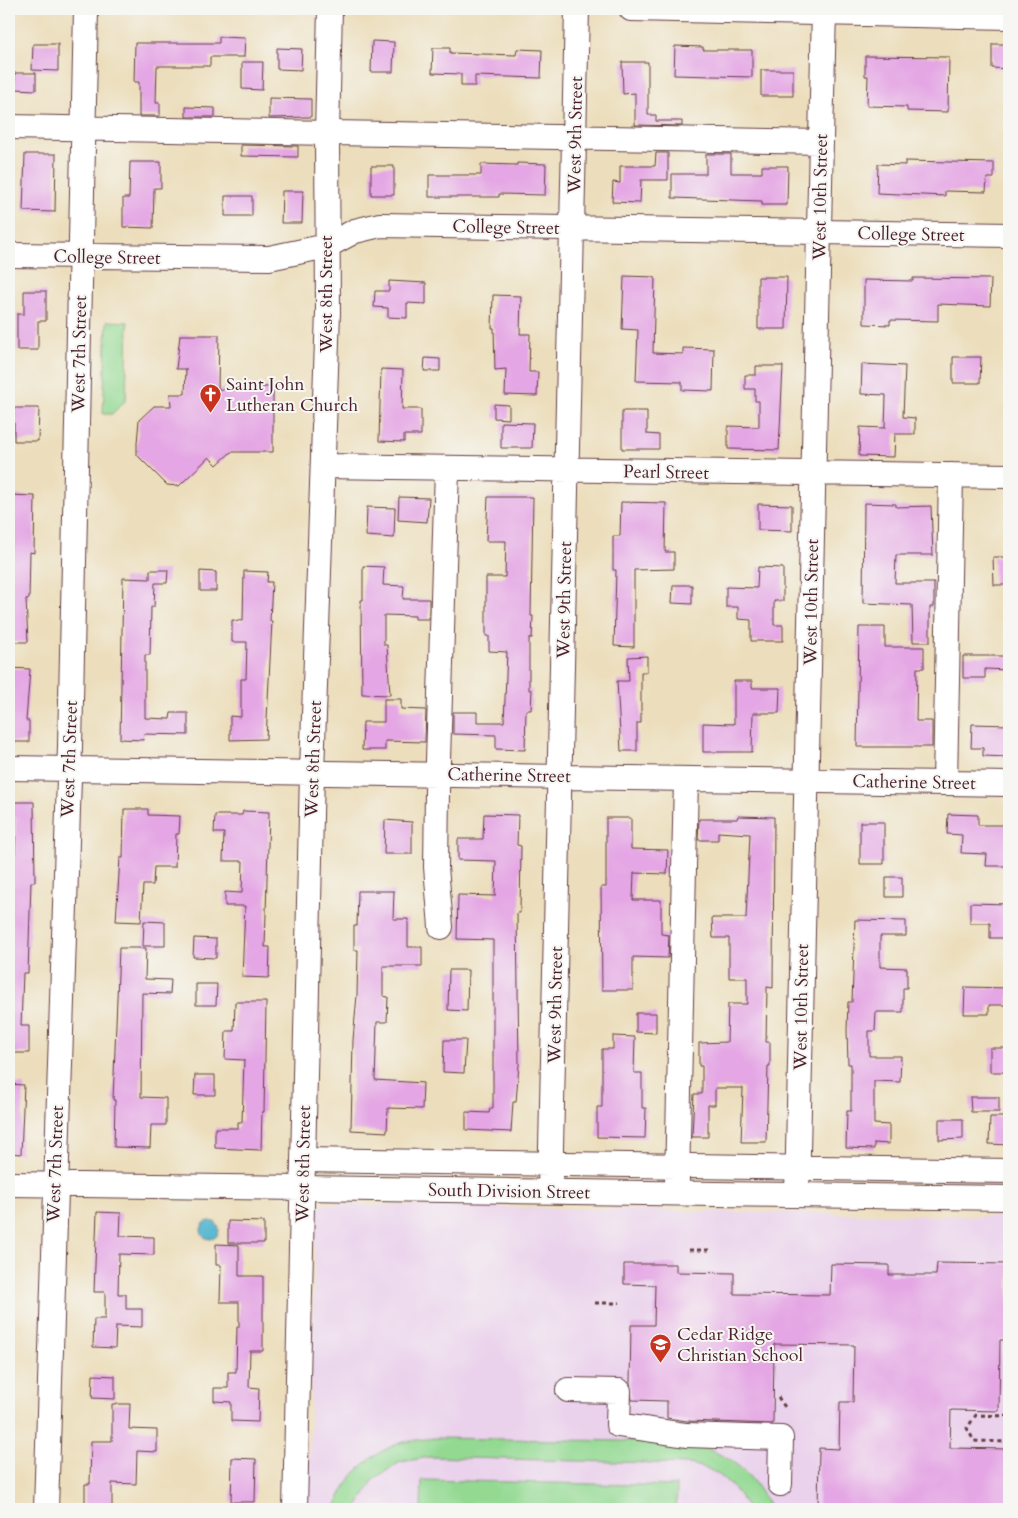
<svg xmlns="http://www.w3.org/2000/svg" width="1018" height="1518" font-family="Cardo,serif">
<style>
.built{fill:#ead1ec}
.green{fill:#93d992;stroke:#6e7c5e}
.water{fill:#50b5cf;stroke:#4d6a7d}
.building{fill:#e4a6e4}
.lines{fill:none;stroke-linecap:round;stroke-linejoin:round}
.minor-casing{stroke:#623c41;stroke-width:26}
.path{stroke:#623c41;stroke-width:3;stroke-dasharray:4 4;stroke-linecap:butt}
.minor{stroke:#fff;stroke-width:24}
.labels{text-anchor:middle;stroke-width:4;stroke-linejoin:round;paint-order:stroke}
.street-label{font-size:18px;fill:#4a1f2b;stroke:#f6f6f2}
.poi-label{font-size:18px;fill:#4a1f2b;stroke:#f6f6f2;text-anchor:start}
</style>
<rect width="100%" height="100%" fill="#f6f6f2"/>
<filter id="ink" filterUnits="userSpaceOnUse"><feTurbulence type="fractalNoise" baseFrequency=".02" numOctaves="2"/><feDisplacementMap in="SourceGraphic" scale="10" xChannelSelector="R" yChannelSelector="G"/><feConvolveMatrix kernelMatrix="1 2 1 2 8 2 1 2 1" color-interpolation-filters="sRGB"/></filter>
<filter id="wash" filterUnits="userSpaceOnUse"><feTurbulence type="fractalNoise" baseFrequency=".0096" numOctaves="4" result="noise"/><feDisplacementMap in="SourceGraphic" scale="20" xChannelSelector="R" yChannelSelector="G"/><feGaussianBlur stdDeviation="1.12" result="paint"/><feColorMatrix in="noise" values="0 0 0 0 0 0 0 0 0 0 0 0 0 0 0 0 0 1.4 0 .05"/><feComposite in="paint" operator="in"/></filter>
<g filter="url(#wash)">
<rect width="100%" height="100%" fill="#ecdebc"/>
<path class="built" d="M316,1204L1009,1217V1509H308Z"/>
<path class="green" d="M107,321L128,322L126,400L112,414H103Z
M434,1438L689,1442C730,1456 751,1469 770,1509H748C732,1484 720,1469 689,1464L430,1457L400,1462L374,1479L356,1509H336C343,1480 368,1456 395,1445C406,1440 422,1440 434,1438Z
M422,1480L677,1486L676,1509H421Z"/>
<path class="water" d="M201 1230a9 9 0 1 1 18 0a9 9 0 1 1-18 0Z"/>
<g id="blocks">
<path class="building" d="M219,37L245,38L244,57H210V66H157L156,103H160V116H139V82H134L135,43H219Z
M372,41L394,42L393,72H371Z
M33,44H58V71L32,70Z
M992,44H1009V69L992,68Z
M675,46L703,47V50H752V77L674,75Z
M277,48L302,49L301,70L277,69Z
M433,48H450V53L516,55L517,49L542,50L541,78L475,76V86H461V74L432,73Z
M865,56L949,57L948,112L907,111V107L867,106L868,76H865Z
M242,62H263L262,90L242,89Z
M622,62H648V115H656V121H682V126L635,125V93L623,94Z
M761,70H793V96H761Z
M15,73H36V90L15,89Z
M269,98L311,99V117L269,118Z
M186,107L215,108V117H186Z
M241,145L298,146V157L241,156Z
M656,153H668V180H641L640,203L612,202L613,182L620,183V166H655Z
M25,154H56L55,212L23,211Z
M706,154H731V173H762V166H788L787,205H762V201L672,198V174H706Z
M905,161L994,163V178H987L986,192L945,191V196L877,193L878,164L905,165Z
M130,162H161V188H154L153,228L123,227V198H129Z
M517,163L546,164L545,195L499,194V197H429V175H481V164L517,165Z
M371,166H394V195H371Z
M282,191H303L302,223H281Z
M225,196H252V216H225Z
M624,276L655,277L653,353L683,354V348L714,349L713,391L682,390V382L636,381L638,330L622,329Z
M758,277H787L786,329H758Z
M913,278L991,279L990,306L938,304V321L890,320V325L864,324V280L913,281Z
M389,281L426,283V304L407,303V318L388,317V308L374,307L375,291H389Z
M24,291H46V321H38V350H17V314H24Z
M493,295L521,296L520,334H530L529,372H538L537,396L505,395L506,369L495,370L494,328H492Z
M180,335H219L218,389L260,391V387H273V452H231L217,465L209,457L179,486L167,485L137,455V443L139,420L154,406H171L170,394H185L186,369H176Z
M953,357H981L980,383H953Z
M425,358L440,359V371H424Z
M862,364L905,366L903,417L915,418V434H895L894,457L859,456L860,427L885,428L886,395L861,394Z
M756,366H783L779,450L728,449V426L759,427V401H755V389H745V375H756Z
M381,369L403,370L402,409H421V435H404V442L379,441Z
M494,404L509,405V419L494,418Z
M9,408H39L38,441H14V423H9Z
M622,411H647V434L659,435V449H622Z
M501,422L533,423L532,448H501Z
M9,495L35,496L34,553L30,552L29,599H26L28,642H9Z
M399,497L429,498L427,522L398,520Z
M488,497H533L531,616H533L532,638H529V690H532L531,710H526L525,750L496,749V735L453,734V712H477V722H504L507,652L489,651V636H486V577H505L506,541H486Z
M621,502L666,503L665,552H674V569L634,570V647L614,646L616,570H613V536H620Z
M864,503L896,504V507L931,506L933,555H896L895,583H934V607H930V642H913L912,605L863,603Z
M758,504L792,505V531L758,530Z
M367,507L395,508L394,538L366,536Z
M993,557H1009V585H994Z
M363,566L384,567L383,585L404,586L403,599H429V619H415V616L384,615V645H387L390,695L362,694L361,600H363Z
M758,567L783,568V601H774V625H783V641H751V620L738,619V607H726V587L757,588Z
M150,570H168L167,583H155L154,607H151L150,655H145V718L170,719L171,713H188V735L144,734L143,740L120,739L123,578L150,579Z
M200,571L216,572V591H200Z
M244,571L268,572L267,582H272L270,621H272L266,739L230,740V716L241,717V679H246L247,642H232V620L243,621Z
M673,585H692V604L672,603Z
M859,627H885V647H924V668H917L916,721H932V747H857Z
M647,656V672H641V723H637V751H621L617,681H629L628,657Z
M963,656H1009V670L985,669V678H963Z
M9,668L30,669L26,721H29V742H9Z
M734,681H752V688H780L779,713H753L752,752H703V723L734,724Z
M384,699H401V709L426,710L425,742L385,741V750H362L363,722H384Z
M972,724L1009,725V757L983,756V748H971Z
M9,802H34L35,882H31L28,973H23L21,1026H29V1053H10L9,877V853H15L16,817H9Z
M124,809H148V815L180,816L179,834H176L175,867H154L153,885H143L141,922L116,921L120,858H123Z
M243,811L269,812L265,947H270L269,978L242,977L245,906H225V892L242,893L243,861H223L224,833H214L215,815H242Z
M484,814L518,815L517,845L521,846L520,913H517L519,1065L516,1102H513L511,1132L466,1130V1112L489,1113L490,1108H493V940L457,939L458,895L495,896L496,861L458,860V839H483Z
M948,814L978,815V825H1009L1008,866H986L987,854L961,853L962,835L947,834Z
M738,816L774,817L773,988L767,987L766,1042H770V1066H768L766,1142H741L743,1088H715V1105H708V1137H692L694,1094H702V1066H699V1043L727,1042L728,1004H747V978H729V938H713L712,918H746L750,834L718,832V840H698L699,819H737Z
M606,818H631V849L668,850L667,874L634,873L633,900H661V934L669,935L668,958L633,957V990H602L601,887H606Z
M385,820L412,822V854H384Z
M860,822H884V864H860Z
M886,877H902V897H886Z
M358,891H394L393,919H408V947H422V966H383V996L388,997L387,1022H377L375,1080L423,1083L422,1109L388,1108L387,1132L351,1130L353,1040L357,995L358,950H354V926H357Z
M970,903L1008,904V938H990V923H970Z
M855,920L906,921V936H880V967L907,968V988H903V1012H876L875,1031H869V1056H901L900,1082L874,1081V1124L889,1125V1144L874,1143V1149L846,1148L847,1111H851V1064H848L847,1030L848,1002H852Z
M144,921L165,922V946H143Z
M194,938L216,939V958L193,957Z
M119,948H146L145,979L171,980L170,994L142,993L141,1097L166,1098V1125H151L150,1148L114,1147L115,1100H113Z
M449,970H468L467,1011L448,1010Z
M196,984H217L216,1005H196Z
M965,987L1009,988V1005H989V1014H964Z
M235,1002H266L264,1112H262L261,1150L215,1148V1128H238V1122H242L244,1060L225,1059L226,1031H234Z
M636,1013H656V1033L636,1032Z
M613,1036L635,1037L634,1073H642V1108H646L645,1138L597,1137V1107H602V1049H613Z
M444,1040H466L464,1073L443,1072Z
M990,1048H1009V1072H990Z
M195,1075H215V1095H194Z
M9,1084L24,1085L21,1154L9,1153Z
M970,1097H999V1112H971Z
M990,1117H1009V1145L989,1144Z
M939,1119H963V1139L939,1140Z
M97,1212L121,1213L120,1236L154,1237V1255L119,1254L118,1294H126V1309H142V1327L116,1326L115,1348L93,1347L94,1319H105V1292H94Z
M228,1221L264,1222V1243H228Z
M216,1244L239,1245V1276H263V1351H250L249,1387L259,1388L258,1422L231,1421V1402L214,1401V1388H228V1372H236L237,1327H239V1302H220L221,1265H216Z
M937,1263L1009,1264V1340H1000L999,1411L951,1410L950,1448L1009,1449V1509H818L819,1448L839,1449L840,1402H853L854,1345L774,1344L773,1424L687,1421L667,1418V1401L632,1400L630,1383L631,1325H654L655,1285L624,1284V1264H676V1272L734,1273V1294L830,1295L831,1264L889,1265V1275H936Z
M93,1375L115,1376V1399L92,1398Z
M112,1404H130L129,1429L157,1430V1452L137,1451L136,1484L112,1483V1508H85V1484H90L91,1441H112Z
M232,1458L256,1459L255,1502H231Z"/>
</g>
</g>
<g filter="url(#ink)">
<use href="#blocks" fill-opacity="0" stroke="#623c41" stroke-width="1"/>
<g class="lines">
<defs>
<path id="minor" d="M631,9L1009,17
M9,127L821,142
M9,255L269,258L327,246L355,231L380,225L1009,235
M323,466L1009,476
M9,768L1009,784
M945,783L951,475
M441,927L436,867L437,792L447,469
M303,1160L1009,1171
M677,1182L686,779
M9,1184L1009,1198
M550,1191L577,9
M797,1195L824,9
M568,1390L619,1391L618,1425L686,1435L781,1438L780,1484
M46,1509L70,746L86,9
M295,1509L312,772L328,312L327,133L330,9"/>
</defs>
<use href="#minor" class="minor-casing"/>
<path class="path" d="M689,1250H710
M595,1303H620
M778,1397L787,1410
M1009,1416L976,1415L967,1428L974,1441L1009,1442
M806,1504V1509"/>
<use href="#minor" class="minor"/>
</g>
</g>
<defs>
<symbol id="church-pin" viewBox="-11 -11 22 30"><path d="M0 17L-7.5 6A9.5 9.5 0 1 1 7.5 6Z" fill="#c8321e" stroke="#f6f6f2"/><path d="M-1.2-6h2.4v3.5h3.3v2.4h-3.3V6h-2.4V-.1h-3.3v-2.4h3.3Z" fill="#fff"/></symbol>
<symbol id="school-pin" viewBox="-11 -11 22 30"><path d="M0 17L-7.5 6A9.5 9.5 0 1 1 7.5 6Z" fill="#c8321e" stroke="#f6f6f2"/><path d="M0-5L7-2L0 1L-7-2ZM-4 1L0 2.5L4 1V4Q0 6-4 4Z" fill="#fff"/></symbol>
</defs>
<g fill-rule="evenodd">
<use href="#church-pin" x="198" y="382" width="25" height="34"/>
<use href="#school-pin" x="648" y="1332" width="25" height="34"/>
</g>
<g class="labels">
<g class="street-label">
<text transform="translate(575 135) rotate(-89)" y="6">West 9th Street</text>
<text transform="translate(820 197) rotate(-89)" y="6">West 10th Street</text>
<text transform="translate(506 227) rotate(1)" y="6">College Street</text>
<text transform="translate(911 234) rotate(1)" y="6">College Street</text>
<text transform="translate(107 257) rotate(1)" y="6">College Street</text>
<text transform="translate(326 294) rotate(-90)" y="6">West 8th Street</text>
<text transform="translate(79 354) rotate(-89)" y="6">West 7th Street</text>
<text transform="translate(666 472) rotate(1)" y="6">Pearl Street</text>
<text transform="translate(564 600) rotate(-89)" y="6">West 9th Street</text>
<text transform="translate(811 602) rotate(-89)" y="6">West 10th Street</text>
<text transform="translate(69 759) rotate(-88)" y="6">West 7th Street</text>
<text transform="translate(313 759) rotate(-88)" y="6">West 8th Street</text>
<text transform="translate(509 775) rotate(1)" y="6">Catherine Street</text>
<text transform="translate(914 782) rotate(1)" y="6">Catherine Street</text>
<text transform="translate(555 1005) rotate(-89)" y="6">West 9th Street</text>
<text transform="translate(801 1007) rotate(-89)" y="6">West 10th Street</text>
<text transform="translate(55 1164) rotate(-88)" y="6">West 7th Street</text>
<text transform="translate(303 1164) rotate(-89)" y="6">West 8th Street</text>
<text transform="translate(509 1191) rotate(1)" y="6">South Division Street</text>
</g>
<g class="poi-label">
<text x="226" y="390">Saint John<tspan x="226" dy="21">Lutheran Church</tspan></text>
<text x="677" y="1340">Cedar Ridge<tspan x="677" dy="21">Christian School</tspan></text>
</g>
</g>
<rect width="1018" height="1518" fill="none" stroke="#f6f6f2" stroke-width="30"/>
</svg>
